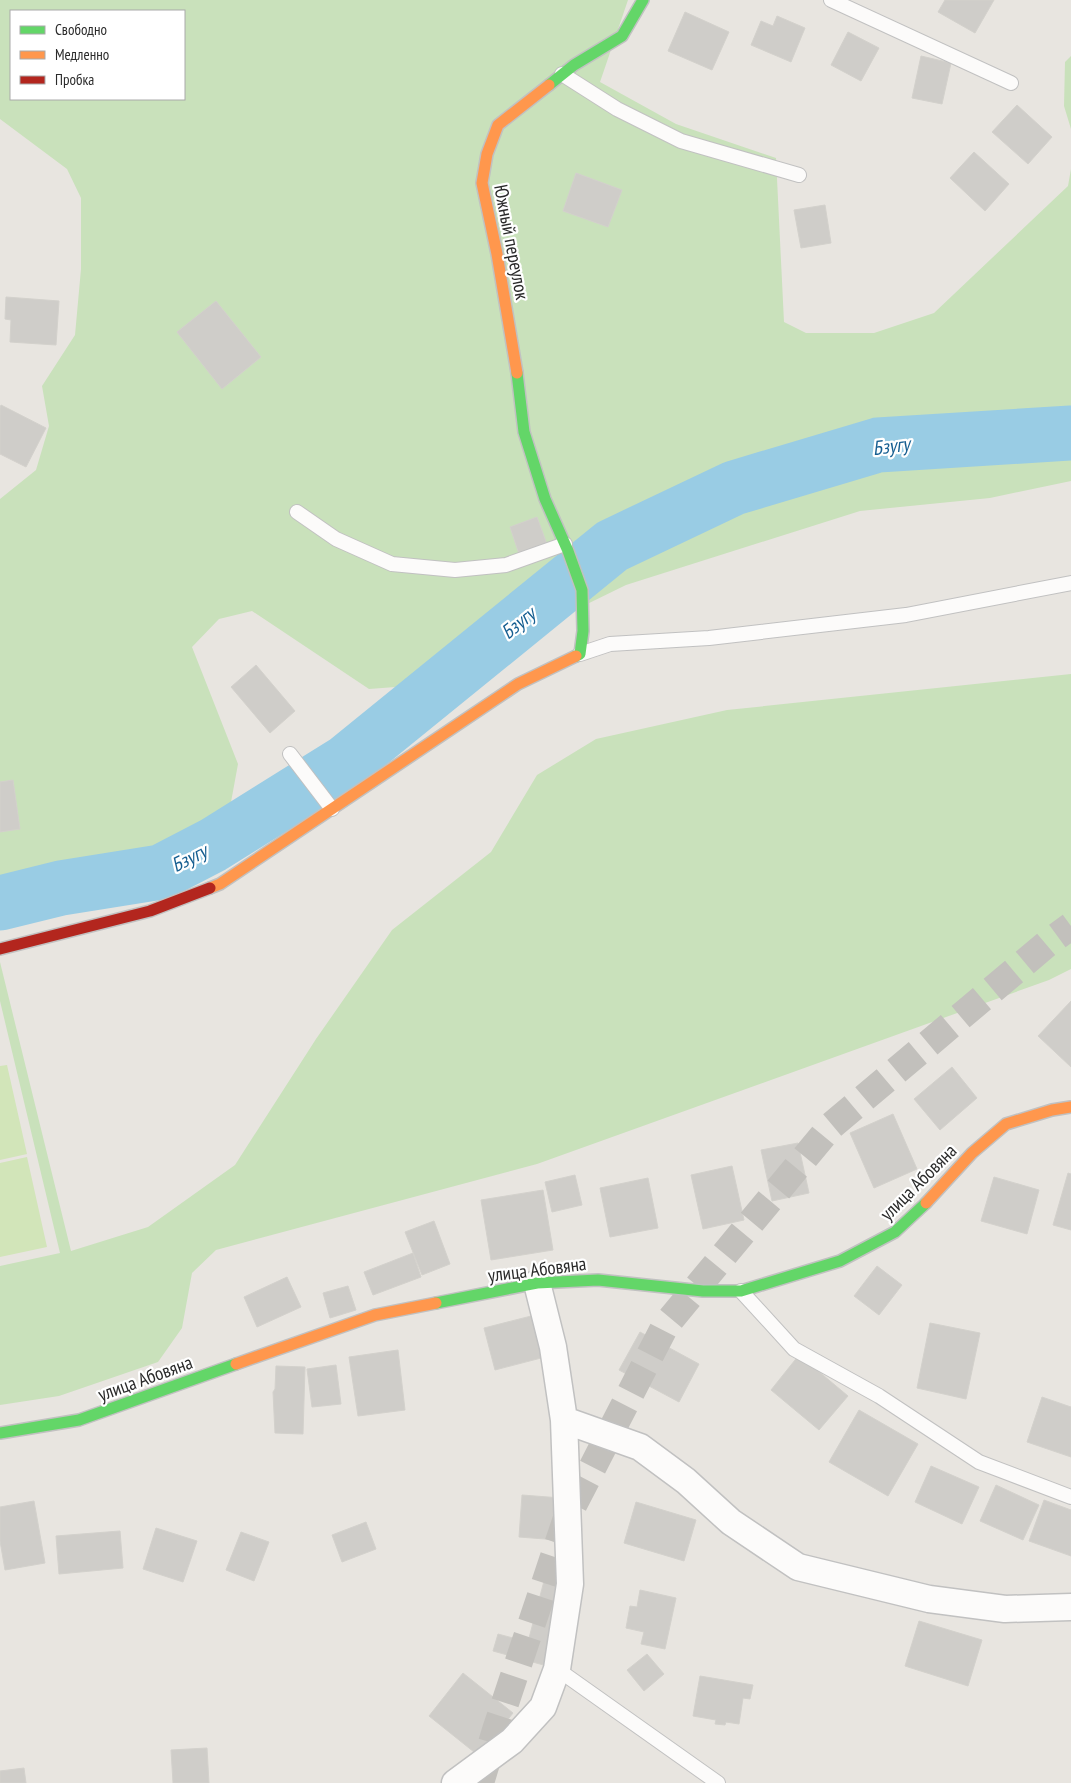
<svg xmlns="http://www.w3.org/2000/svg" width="1071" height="1783" font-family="'PT Sans Narrow',sans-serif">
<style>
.green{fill:#c9e1bb;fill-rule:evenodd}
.pitch{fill:#d2e5b9}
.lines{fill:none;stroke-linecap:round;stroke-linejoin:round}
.river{stroke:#99cce4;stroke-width:55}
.building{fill:#cfcdc9;stroke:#d3d1cc}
.highway-tunnel{stroke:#c2c0bc;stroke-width:28;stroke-dasharray:28 14;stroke-linecap:butt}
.lane-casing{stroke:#c1c1c1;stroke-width:16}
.street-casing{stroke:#c1c1c1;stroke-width:29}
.fast-casing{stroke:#c1c1c1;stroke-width:14}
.slow-casing{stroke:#c1c1c1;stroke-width:14}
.jam-casing{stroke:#c1c1c1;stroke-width:14}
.lane{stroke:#fcfbfa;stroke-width:14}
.street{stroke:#fcfbfa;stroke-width:26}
.fast{stroke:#63d668;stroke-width:11}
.slow{stroke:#ff974d;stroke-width:11}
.jam{stroke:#b3261e;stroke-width:11}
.labels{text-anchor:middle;stroke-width:4.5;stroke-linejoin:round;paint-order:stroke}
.street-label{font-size:19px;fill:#2a2a2a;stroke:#fff}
.water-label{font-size:20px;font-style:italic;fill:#175f91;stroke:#fff}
</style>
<rect width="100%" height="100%" fill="#e8e5e0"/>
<path class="green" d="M0,0H628L600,82L676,124L776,158L784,322L806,333H874L934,313L1068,186L1071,169V481L990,498L860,511L626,585L422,685L369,689L252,611L219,619L192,647L238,764L229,813L176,858L0,916V499L36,470L49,426L42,386L75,335L81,269V198L67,169L0,119ZM11,11H184V99H11Z
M1071,56V129L1064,106L1065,62Z
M1071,674V969L1049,980L537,1164L216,1250L192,1273L182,1328L158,1362L59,1396L0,1405V1266L60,1253L0,1001V962L71,1251L148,1227L235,1165L316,1039L392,930L491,852L537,775L596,739L727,710Z"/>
<path class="pitch" d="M7,1065L27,1154L0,1160V1066Z
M27,1157L47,1247L0,1257V1163Z"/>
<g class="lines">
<path class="river" d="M0,903L61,888L161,872L213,845L346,762L612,546L734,488L878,445L1071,433"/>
</g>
<path class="building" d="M945,0H994L975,33L938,12Z
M685,12L729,32L712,70L668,51Z
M777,16L805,28L791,62L751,45L761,21L773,26Z
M848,32L879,48L861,81L831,65Z
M921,56L951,63L942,104L912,98Z
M1017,105L1052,137L1028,164L992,132Z
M974,152L1009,184L985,211L950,178Z
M576,173L622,190L608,227L563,211Z
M825,205L831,243L801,248L794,210Z
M6,297L59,301L56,345L10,342L11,320L5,319Z
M216,301L261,357L222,389L177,332Z
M1,405L46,428L26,467L0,454V408Z
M537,517L548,547L520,557L510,527Z
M256,665L295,711L270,733L231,687Z
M13,780L20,829L0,832V782Z
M1071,1001V1067L1038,1036Z
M952,1067L977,1098L940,1130L914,1099Z
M893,1114L917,1169L874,1188L850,1133Z
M798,1143L809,1193L772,1201L761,1150Z
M732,1166L744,1220L703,1229L691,1175Z
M1068,1173L1071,1174V1230L1053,1225Z
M575,1175L582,1205L552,1212L545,1182Z
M994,1177L1039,1190L1027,1234L981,1221Z
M648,1178L658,1228L610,1237L600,1188Z
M543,1190L553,1250L491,1260L481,1200Z
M434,1221L450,1264L422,1275L405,1232Z
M413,1253L421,1277L373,1295L364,1272Z
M877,1266L902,1285L879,1315L854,1296Z
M287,1277L301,1307L257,1327L244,1297Z
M348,1286L356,1310L330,1318L323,1293Z
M535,1315L545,1357L495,1370L484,1328Z
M930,1323L980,1333L966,1399L917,1388Z
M640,1332L699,1364L679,1402L619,1370Z
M398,1350L405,1410L358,1416L349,1357Z
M799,1355L848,1396L819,1430L771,1390Z
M336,1365L341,1404L312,1407L307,1369Z
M276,1366L305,1367L303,1434L275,1433L273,1392L275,1389Z
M1042,1397L1071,1407V1457L1027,1442Z
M859,1410L918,1444L888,1496L829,1462Z
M931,1466L979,1487L962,1524L915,1502Z
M996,1485L1039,1505L1023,1540L980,1521Z
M522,1495L561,1498L558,1540L519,1537Z
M1044,1500L1071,1510V1556L1029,1541Z
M34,1501L45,1563L5,1570L0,1541V1507Z
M636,1502L696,1520L684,1561L624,1543Z
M366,1522L376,1549L342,1562L332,1535Z
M156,1528L197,1541L183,1582L143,1569Z
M120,1531L123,1568L59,1574L56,1536Z
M241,1532L269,1542L254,1581L226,1570Z
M544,1581L568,1587L547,1666L493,1651L498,1634L528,1642Z
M640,1590L676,1598L665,1649L641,1644L644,1632L626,1628L630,1606L637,1607Z
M919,1621L982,1640L968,1686L905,1666Z
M647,1654L664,1674L644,1691L627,1670Z
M463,1673L513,1713L479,1756L429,1716Z
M700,1676L753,1685L750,1699L743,1698L739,1724L726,1722L725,1725L715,1724L716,1720L693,1716Z
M207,1748L209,1783H173L171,1750Z
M24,1768L26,1783H0V1771Z"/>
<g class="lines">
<path class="highway-tunnel" d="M480,1783L496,1730L568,1515L665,1326L831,1126L1049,942L1071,926"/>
<defs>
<path id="lane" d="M831,0L1011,83
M562,74L617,109L681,141L799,175
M297,512L336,539L392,564L455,570L506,565L565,544
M580,654L610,644L709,638L906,615L1071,583
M290,754L332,809
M741,1291L794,1349L879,1396L979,1462L1071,1497
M557,1669L718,1783"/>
<path id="street" d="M564,1420L640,1447L686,1481L731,1522L798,1567L929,1599L1005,1609L1071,1607
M455,1783L512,1741L543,1707L557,1669L570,1584L564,1420L553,1347L537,1283"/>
<path id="fast" d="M549,85L574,65L622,36L643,0
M517,373L524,432L545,499L568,551L582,590L583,631L580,654L576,656
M436,1303L537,1283L598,1280L703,1291H741L840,1261L895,1232L926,1203
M0,1433L79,1420L236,1364"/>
<path id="slow" d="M517,373L497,254L482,183L487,154L498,125L549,85
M210,888L220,884L518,684L576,656
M926,1203L972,1153L1006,1124L1052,1110L1071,1107
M236,1364L375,1315L436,1303"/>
<path id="jam" d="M0,949L150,911L210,888"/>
</defs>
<use href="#lane" class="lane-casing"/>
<use href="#street" class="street-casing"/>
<use href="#fast" class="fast-casing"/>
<use href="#slow" class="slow-casing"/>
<use href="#jam" class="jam-casing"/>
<use href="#lane" class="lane"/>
<use href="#street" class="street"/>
<use href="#fast" class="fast"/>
<use href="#slow" class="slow"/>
<use href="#jam" class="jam"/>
</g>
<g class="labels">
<g class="street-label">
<text transform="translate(512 242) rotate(79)" y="7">Южный переулок</text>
<text transform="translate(918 1182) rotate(-45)" y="7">улица Абовяна</text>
<text transform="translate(537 1269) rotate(-7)" y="7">улица Абовяна</text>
<text transform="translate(145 1378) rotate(-20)" y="7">улица Абовяна</text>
</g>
<g class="water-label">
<text transform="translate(891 446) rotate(-7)" y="7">Бзугу</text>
<text transform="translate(518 623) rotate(-39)" y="7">Бзугу</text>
<text transform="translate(189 858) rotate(-27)" y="7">Бзугу</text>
</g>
</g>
<rect x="10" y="10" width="175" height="90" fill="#ffffff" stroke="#aaaaaa"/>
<rect x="20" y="26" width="25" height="8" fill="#63d668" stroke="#aaaaaa"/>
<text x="55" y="35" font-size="15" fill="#2a2a2a">Свободно</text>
<rect x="20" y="51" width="25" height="8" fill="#ff974d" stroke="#aaaaaa"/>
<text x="55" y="60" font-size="15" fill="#2a2a2a">Медленно</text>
<rect x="20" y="76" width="25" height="8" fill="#b3261e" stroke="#aaaaaa"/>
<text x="55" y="85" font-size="15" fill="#2a2a2a">Пробка</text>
</svg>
